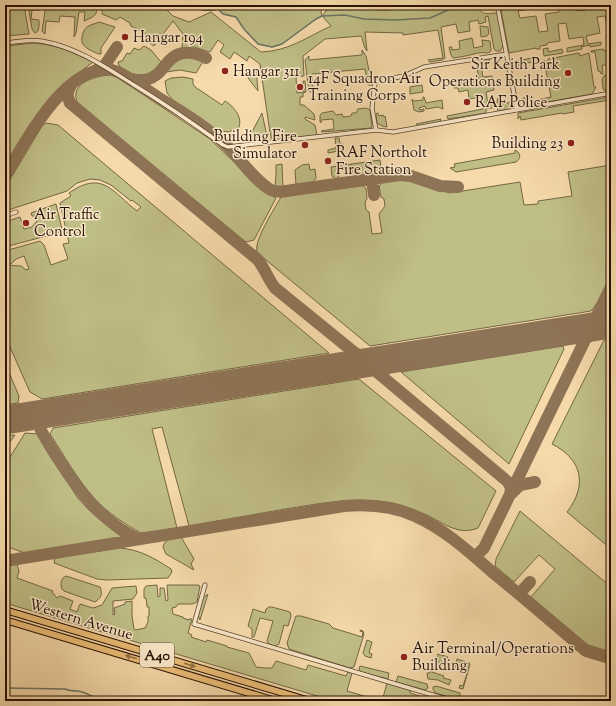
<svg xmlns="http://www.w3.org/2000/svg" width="616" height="706" font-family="'Sorts Mill Goudy',serif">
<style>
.green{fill:#c0be87;stroke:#736644}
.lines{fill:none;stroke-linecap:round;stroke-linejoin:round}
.stream{stroke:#6d7664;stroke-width:1.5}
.taxiway{stroke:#8e7456;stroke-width:12}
.runway{stroke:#8e7456;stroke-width:29}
.street-casing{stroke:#5a422c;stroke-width:5}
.highway-casing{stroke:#260f02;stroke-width:8}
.street{stroke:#f9e7c8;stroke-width:3.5}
.highway{stroke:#ebbd76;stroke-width:6}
.oneway{fill:#926f42}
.poi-dot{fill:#8f2418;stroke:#f9e7c8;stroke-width:1.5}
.labels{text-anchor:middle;stroke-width:3;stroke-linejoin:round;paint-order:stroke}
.shield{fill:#f9e7c8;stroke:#65503d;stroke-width:1}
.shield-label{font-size:14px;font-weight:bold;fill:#260f02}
.poi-label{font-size:15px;fill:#260f02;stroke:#f9e7c8;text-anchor:start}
.street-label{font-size:15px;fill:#260f02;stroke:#f9e7c8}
</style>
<rect width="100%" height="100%" fill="#f6daab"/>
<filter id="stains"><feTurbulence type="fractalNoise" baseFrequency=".005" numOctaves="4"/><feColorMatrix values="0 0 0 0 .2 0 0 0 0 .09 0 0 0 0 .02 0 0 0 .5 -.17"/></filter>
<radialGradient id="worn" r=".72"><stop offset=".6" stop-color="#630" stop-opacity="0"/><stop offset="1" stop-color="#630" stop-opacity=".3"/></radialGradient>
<path class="green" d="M11,5H24L29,34L5,36V6Z
M28,5H40V10H32L31,19L39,20C39,24 40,32 35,33L32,29Z
M46,5H97C98,16 93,17 84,21L85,12H79L76,33L74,37L75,17L60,16L59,22L46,21L45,34L42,31Z
M102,5H162L173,16L189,22L211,12L261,52C289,51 307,37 331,26L322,16L316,19L282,44L272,47L258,44L244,29L236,17L223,14L218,9C205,12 197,9 185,5H320L322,16L330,6L383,10L413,8L422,5H477C483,17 487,13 498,13L503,46L500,51H496L494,49L488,16L485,17L486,22L479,24L478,20L469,22L470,31L458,33L456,24L441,27L445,58L442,60L430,62L428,60L443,58L438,30L403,35V33L365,32L367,51C363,46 363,39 361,36L325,39L303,56L304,76L296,77L297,93L304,92L303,81H305L306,92L303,93V97H300V105H304L314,114L315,120L305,117V119L315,125L317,135L277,140L271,138L270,133L260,64L249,56L247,61L234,52L230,59L220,52L224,45L218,40L210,52L194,47L182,48L183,34L173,21L154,46L147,41L148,38L146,34L131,26L130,23L120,17L116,20L102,14Z
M508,5H551L518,11L520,18L536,16L539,32L548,31L545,14L559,12L558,5H576L577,11L586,10L585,5H611V31L608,32L605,16L597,17L600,33L586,36L588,44L601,42V45L590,47V45L581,47L582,49L567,52V48L584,45L583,37L569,39L566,23L558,24L560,41L547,43V45L540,46V49H536V48L509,53L501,10Z
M99,22L115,27L101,48V54H99C94,52 86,49 83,44C80,40 83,30 87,27C91,24 95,24 99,22Z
M480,26L488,27L489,34L487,36L481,37Z
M472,38L474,48L483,46L482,40L490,41L491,50L490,52C486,54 483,52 478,53C470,55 462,57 453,58L451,55L449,47H452V50L460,49L459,41Z
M33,43C55,44 74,53 93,62L61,86L30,124L5,167V46Z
M144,46L151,50L161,62C158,73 144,78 133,74C128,73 123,68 119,66L118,62L122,61L127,53L130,54L134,48L139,50Z
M548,48V52L562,49L563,53L544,56L543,49Z
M611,48V59L610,57H608V59L606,60L607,68L606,65H602L603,74H601L600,71H598L595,52H591V51L603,49L604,51Z
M362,50L366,56L372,85H368L365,69L312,74L313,91L309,92L305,60L309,56V60L362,55Z
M579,53L580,56L589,53L594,87H596L592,94L525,106L523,98L532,97L533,101L551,97L544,60L545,62L548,61V59Z
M191,57L204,60L196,73L180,70L166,72C173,63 179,58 191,57Z
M532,58L533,62L514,66L511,64V62Z
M489,59L490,63L481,65L483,77L492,76L494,90L486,92L488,104L498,102L497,99H500L501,104L513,102V106L510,109L498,111L497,107L486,109V113L448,119L447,116L483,109L481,97L469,99L468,90L459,92L458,88H454L453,84L479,80L476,61Z
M255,68L256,69L258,91L248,78Z
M611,74V91H606L603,89L602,79L605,75Z
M108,75L115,76L210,139L266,193L276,198L254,240L246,242L78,104C68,83 94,77 108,75Z
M183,77L193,79V84L195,87L222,105L225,101C234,106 244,119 238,129L228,132L216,130L173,100L167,93L165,81L171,78Z
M422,85L423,92L410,94V87Z
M423,97H424L426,103L442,100L443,109L438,107L426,109L425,106L419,108L420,110L424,109V111L419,112L414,110L412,99L414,101L423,100Z
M609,97L610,100L573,106L574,112L563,114L562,113L521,120L520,116L518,119V113Z
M366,108L370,110L372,126L371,128L322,132L321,131L334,129L333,119L321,120V123L320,122V115L322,113L333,111L336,115L342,114L343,117L351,116L352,113H356L358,109Z
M262,113L267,136L251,138V134Z
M377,113H378L379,116L383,115L384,117L385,116L387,127L382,126L377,123L376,115Z
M441,119L440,122L418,126L416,124Z
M46,123L58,125L329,353L42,399L30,392L5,336V265L21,266L26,270L29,269L24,256L16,259L11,264L5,262V251L40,241L44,245L51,265L68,259L63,244L69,243L60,203L71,196L69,193C103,169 113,193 137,211L141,207L132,200L131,201L111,185L100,180L90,179L77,183L67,191L5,211V188L42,126Z
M335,138H339L340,144H343L344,150L328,153V150L336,148Z
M515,150L518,152C521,156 520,159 516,162L456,172L450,168L455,167L454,164L515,153Z
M380,160L381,168L377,173L359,175L353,173L351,164L347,166V169L339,170V175L338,179H336L332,176L331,167Z
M282,164L283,187L275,186L276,176V165Z
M309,164L310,170L315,169L316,178L312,183L296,185L295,170L302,165Z
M611,165V275L598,302L591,311L370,346L266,260C263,257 259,255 257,251C254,240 275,208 281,197L361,185L366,188L367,199L365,202L366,210L369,212L372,234L382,233L379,214L385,206L384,199L381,197L379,186L383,182L397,180L411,181L450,193L520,182L524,205L538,204V201L572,196L568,172Z
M56,204L62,229L61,232L5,247V222L20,217L24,229L32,227L37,221L35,216H32L31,213Z
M611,339V549L567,512C588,485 582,459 552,444L604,340Z
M563,346L564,349L509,464L401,372Z
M5,363L19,396L18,403L5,405Z
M359,379L496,491L478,528C456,537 441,520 422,513C410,508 397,503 384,502C350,497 318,504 285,509C253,515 221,520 189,526L162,427L152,429L177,528L141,533C124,524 107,512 94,498C77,479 64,455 50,434L53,428Z
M25,433L38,434L77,497C90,513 106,525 122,537L25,553L5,546V465Z
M15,435L5,449V436Z
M520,511L611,587V652L588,645L531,597L555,569L539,555L514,582L495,566L496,559Z
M181,537L194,559L191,564L194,570L166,554L163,547C165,538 173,538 181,537Z
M120,548C141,550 154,558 171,569L172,572L168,578L107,580L97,579L54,563L55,558Z
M17,564L19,571L17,578L53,591L52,592L57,598L60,596L73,601L70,609L77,612L80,604L93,608L102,605L112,588L136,586L137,593L133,599L113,601V615L115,614L114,608L125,604V602L132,601V616L134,629L136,630L145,628L148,622V616H149V607H147L146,598H144V589L146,586L157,585L158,597L160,596V588H164L166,601L168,600L167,585H198L200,586L197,602L192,604H178L176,607L172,608L173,614L183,617V618L189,620V619H192L188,633L192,635L191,637L206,642L207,640L227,646V647L249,653L256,667L265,668H272L276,661L306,670L308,665L346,676L348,672L352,673L347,691L381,701H334L5,603V566Z
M66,576L100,587C103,594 101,598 95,602L64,591L62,589C60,584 61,578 66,576Z
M208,594L200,620L198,616L203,598Z
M269,607H272L290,612L291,616L288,626L284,625L279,644L275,646L269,644L267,641L273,621L260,618L254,637H252V629L248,626L253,609L265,613L266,609Z
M296,616H301L329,624L333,628L362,637L363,632L360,631V630L363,631L364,634L354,667L350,668L289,649L287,643Z
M367,640L372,642L369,653L372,654L371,658L365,656L363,653Z
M438,654L448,657L445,664L436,661Z
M457,659L469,663L470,664L463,689L459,688L460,685L463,686L468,671L455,667Z
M360,666L389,673L388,679L361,672L359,669Z
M431,668L433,669L432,672L444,676L443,678L451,680L449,685L438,680L428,679L427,673H430Z
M398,676L427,684L428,688L425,690L396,682Z
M387,683L410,690V693L426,698L428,695L439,698L438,700L440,701H382Z
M436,686L460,693V697L457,699L435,693L433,689V687Z"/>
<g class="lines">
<path class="stream" d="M185,5C197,9 205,12 218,9L223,14L236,17L244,29L258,44L272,47L282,44L316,19L322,16L345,15L364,19L396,20L430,18L446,11L454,5
M5,688L65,689C70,691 73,691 78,691C86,692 95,698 102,701"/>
<path class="taxiway" d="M95,71L105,65L117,47
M132,79C140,81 148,81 156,75C162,71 165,64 171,59C180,50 195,52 206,58
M71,85L67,94L70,103L258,260C265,269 268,279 275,288L355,353C367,360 378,361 392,359
M5,176C24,144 66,62 112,70C125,73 147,90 159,98C182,112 209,128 228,147C240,159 257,183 271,190C276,192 281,192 286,191L400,175L411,176L440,186L458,187
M372,179L374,195
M582,328L590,325L594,321L611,287
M561,332C572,330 581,333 582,346
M385,360L378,364L377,370L378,373L508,482L511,488L510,495
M351,366L362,365L373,369
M50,413C43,416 40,420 40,428C45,439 52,449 59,460C79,492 103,522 138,539
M512,493L520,485L535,482
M475,557L484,548L585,340C592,331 599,326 611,324
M5,561L344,506C367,504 393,506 415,516C444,529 467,550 491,571C523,597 554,624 586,651L606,657
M519,594L530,582"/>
<path class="runway" d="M5,420L611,324"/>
<defs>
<path id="street" d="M498,9L517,110
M5,43C17,42 30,39 41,41C77,47 105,67 134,85C165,104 194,124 223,145L228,147L376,130L393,132L611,93
M376,130L372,108L375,83L377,81L404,76L424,67L507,54
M5,216L16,212
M205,585L194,624L453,701"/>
<path id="highway" d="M5,610L310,701
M5,620L276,701"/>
</defs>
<use href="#street" class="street-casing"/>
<use href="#highway" class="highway-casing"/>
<use href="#street" class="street"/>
<use href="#highway" class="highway"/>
</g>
<defs><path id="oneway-solid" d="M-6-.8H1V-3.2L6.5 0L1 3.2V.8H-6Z"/></defs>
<g class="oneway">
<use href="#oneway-solid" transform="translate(131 657) rotate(-163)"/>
<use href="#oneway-solid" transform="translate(190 665) rotate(17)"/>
</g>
<g class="poi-dot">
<circle cx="125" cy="37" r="4"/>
<circle cx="225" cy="71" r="4"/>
<circle cx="568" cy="73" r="4"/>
<circle cx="300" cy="87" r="4"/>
<circle cx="467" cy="102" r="4"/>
<circle cx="571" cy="143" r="4"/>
<circle cx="305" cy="145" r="4"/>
<circle cx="328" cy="161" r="4"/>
<circle cx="26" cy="223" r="4"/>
<circle cx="404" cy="657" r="4"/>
</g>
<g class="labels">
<rect class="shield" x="140" y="643" width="34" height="24" rx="3"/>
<g class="shield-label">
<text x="157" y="660">A40</text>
</g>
<g class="poi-label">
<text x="133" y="42">Hangar 194</text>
<text x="560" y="69" text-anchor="end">Sir Keith Park<tspan x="560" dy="17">Operations Building</tspan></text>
<text x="233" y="76">Hangar 311</text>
<text x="308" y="83">14F Squadron Air<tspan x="308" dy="17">Training Corps</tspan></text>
<text x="475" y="107">RAF Police</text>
<text x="297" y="141" text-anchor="end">Building Fire<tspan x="297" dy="17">Simulator</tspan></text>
<text x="563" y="148" text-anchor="end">Building 23</text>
<text x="336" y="157">RAF Northolt<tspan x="336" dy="17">Fire Station</tspan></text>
<text x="34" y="219">Air Traffic<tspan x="34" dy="17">Control</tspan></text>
<text x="412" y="653">Air Terminal/Operations<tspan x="412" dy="17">Building</tspan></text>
</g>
<g class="street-label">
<text transform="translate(81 619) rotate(17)" y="5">Western Avenue</text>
</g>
</g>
<rect width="616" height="706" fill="none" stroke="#f6daab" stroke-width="20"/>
<rect x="6" y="6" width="604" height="694" fill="none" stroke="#260f02" stroke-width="2"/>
<rect x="10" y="10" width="596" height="686" fill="none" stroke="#260f02"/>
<rect width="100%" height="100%" filter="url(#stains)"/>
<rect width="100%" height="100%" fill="url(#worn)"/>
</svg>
